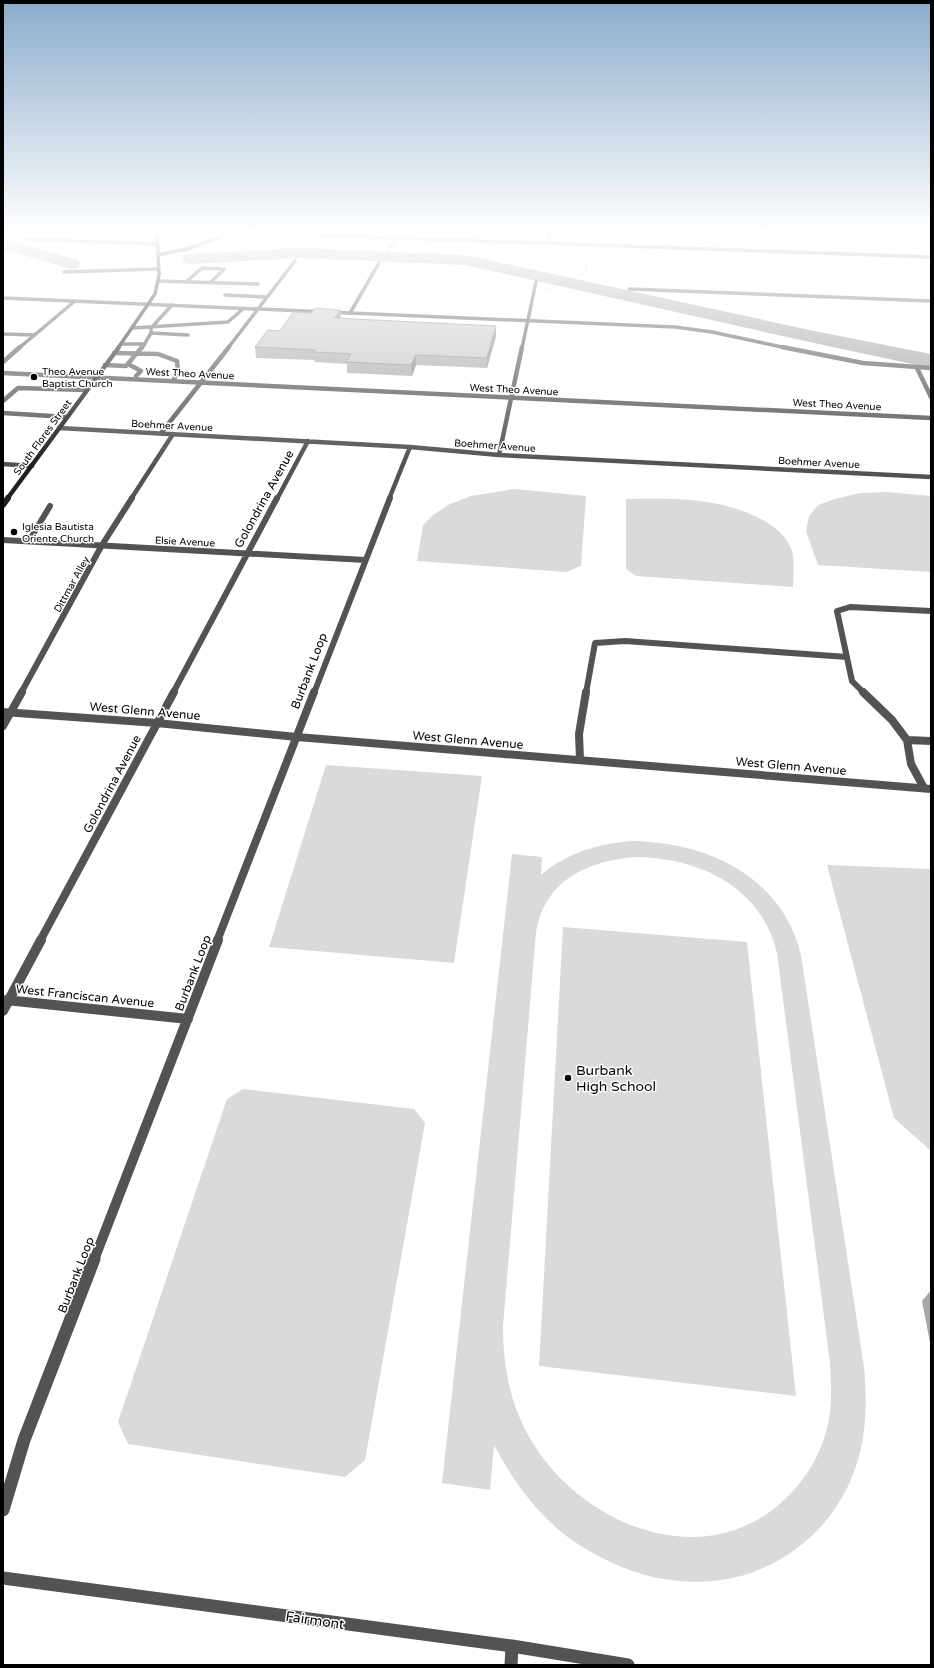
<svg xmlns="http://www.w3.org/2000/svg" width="934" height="1668" font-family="'Varela Round',sans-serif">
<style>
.green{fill:#dadada;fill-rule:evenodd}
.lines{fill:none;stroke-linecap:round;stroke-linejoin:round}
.stream{stroke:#a1a1a1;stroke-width:3}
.river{fill:#a1a1a1;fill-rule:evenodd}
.path{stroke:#757575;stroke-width:1;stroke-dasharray:0.5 1;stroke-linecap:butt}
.service-far3{stroke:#535353;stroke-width:3.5}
.service-far2{stroke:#535353;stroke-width:4.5}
.service-far1{stroke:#535353;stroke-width:6}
.service{stroke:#535353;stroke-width:8}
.minor-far5{stroke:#535353;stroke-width:3.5}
.minor-far4{stroke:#535353;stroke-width:4.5}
.minor-far3{stroke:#535353;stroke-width:6}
.minor-far2{stroke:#535353;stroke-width:8}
.minor-far1{stroke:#535353;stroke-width:10}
.minor{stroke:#535353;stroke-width:13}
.tertiary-far1{stroke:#535353;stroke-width:3.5}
.tertiary{stroke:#535353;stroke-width:4.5}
.secondary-far2{stroke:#202020;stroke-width:3.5}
.secondary-far1{stroke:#202020;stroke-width:4.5}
.secondary{stroke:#202020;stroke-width:6}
.wall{fill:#a8a8a8}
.shaded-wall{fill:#888}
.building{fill:#c3c3c3;stroke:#888}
.poi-dot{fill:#000;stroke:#fff;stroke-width:1.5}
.labels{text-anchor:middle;stroke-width:3;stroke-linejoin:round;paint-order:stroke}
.far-poi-label{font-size:10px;fill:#000;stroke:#fff;text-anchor:start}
.far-street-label{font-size:10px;fill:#000;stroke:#fff}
.street-label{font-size:12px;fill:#000;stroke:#fff}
.near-poi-label{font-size:14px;fill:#000;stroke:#fff;text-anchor:start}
.near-street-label{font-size:14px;fill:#000;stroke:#fff}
</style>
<rect width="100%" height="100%" fill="#fff"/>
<path class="green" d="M515,489L586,496L581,566L566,572L417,561L423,525L433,515L448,505L471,496Z
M887,492L931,496V572L818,565L806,531L809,516L818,505L838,498L861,493Z
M626,499C650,499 676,498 699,501C729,504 782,519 792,551C795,560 793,577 793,587L636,576L626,569Z
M326,765L482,776L454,963L269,947Z
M632,841C707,842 782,876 801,955L864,1367C867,1401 867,1433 856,1466C839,1519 795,1561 741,1576C719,1582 694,1583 672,1580C638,1577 597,1558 569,1538C537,1514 513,1481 494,1445L490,1490L442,1483L512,854L542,857L541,875C568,852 598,844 632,841ZM636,857C699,858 761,886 777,953L830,1363C831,1382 832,1400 829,1418C824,1450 807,1479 783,1501C701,1577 574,1522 527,1433C509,1399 503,1364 503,1326L536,932C545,880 587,861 636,857Z
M827,865L931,869V1151L894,1118Z
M563,927L747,942L796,1396L539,1366Z
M243,1089L414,1109L425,1123L365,1460L345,1477L128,1444L118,1422L227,1099Z"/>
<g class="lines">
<path class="stream" d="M385,257L394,241"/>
<path class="river" d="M3,239L77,260L80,264L77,268L71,269L3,249Z
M301,248L465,255L814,331L931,354V368L814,343L465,265L301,258L191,264L185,263L182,259L185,255L191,254Z"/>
<path class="path" d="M548,290L586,272L587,258"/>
<path class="service-far3" d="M64,272L159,269
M158,281L258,284
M187,281L202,268L224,269L211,282
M225,295L266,297
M172,305L151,328V333L188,335
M132,328L228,322L243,309
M3,334L35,335
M121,344H145
M19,348L75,301
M142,348L151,333
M228,348L295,261"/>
<path class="service-far2" d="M114,353L158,354L177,361L178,371L173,381
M3,362L20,347
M128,364L141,371L136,376
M105,365L126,366L142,347
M3,401L18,388L86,390
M3,413L67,417
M161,433L229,347
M131,499L173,434"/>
<path class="service-far1" d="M29,541L50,506
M21,693L102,545L132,498
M586,693L595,643L625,641L847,657
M864,693L852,681L837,611L850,607L931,611"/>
<path class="service" d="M863,692L892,720L907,740
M3,726L22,692
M580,760L579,734L586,692
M924,788L911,764L907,740L931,741"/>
<path class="minor-far5" d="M235,232L931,257
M26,239L157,244
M548,243L551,230
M629,289L931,301
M350,313L379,263
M522,348L536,282"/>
<path class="minor-far4" d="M917,368L931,397
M59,428L410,447L499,455L931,477
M499,455L522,347
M3,464L32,466
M277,499L308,441
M389,499L410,447"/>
<path class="minor-far3" d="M3,540L365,560
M173,693L277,498
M314,693L390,498"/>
<path class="minor-far2" d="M3,712L157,723L297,737L931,789
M40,941L174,692
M217,941L314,692"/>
<path class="minor-far1" d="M6,1000L188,1019
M3,1011L41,940
M94,1260L218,940"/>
<path class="minor" d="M3,1510L24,1440L94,1259
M3,1578L512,1646L628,1665
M511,1665L512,1646"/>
<path class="tertiary-far1" d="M3,298L675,327L712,332L787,348"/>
<path class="tertiary" d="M782,347L863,363L931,368
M3,373L931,418"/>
<path class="secondary-far2" d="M158,255L187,249L239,230
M118,348L155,294L159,275L157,230"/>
<path class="secondary-far1" d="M7,499L119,347"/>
<path class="secondary" d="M3,505L8,498"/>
</g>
<path class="wall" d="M311,313L340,319L496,336L487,368L416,365L412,376L347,373V364L315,362L314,360L256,358L255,347L280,331Z
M931,1290V1348L922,1301Z"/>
<path class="shaded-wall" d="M340,310L341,319L334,318Z
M496,326V336L487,368V358Z
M416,355V365L412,376L411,365Z"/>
<path class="building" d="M315,308L340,310L334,318L496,326L487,358L416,355L411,365L346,362L351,354L314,352L315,350L255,347L268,330L280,331L293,312L311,313Z"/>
<linearGradient id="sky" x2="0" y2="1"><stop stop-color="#8baccc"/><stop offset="0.5" stop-color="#fff"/><stop offset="1" stop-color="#fff" stop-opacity="0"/></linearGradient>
<rect width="934" height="464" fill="url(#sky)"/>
<g class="poi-dot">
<circle cx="34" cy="377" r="4"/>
<circle cx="14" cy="532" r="4"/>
<circle cx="568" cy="1078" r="4"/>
</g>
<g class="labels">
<g class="far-poi-label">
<text x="42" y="375">Theo Avenue<tspan x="42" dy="12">Baptist Church</tspan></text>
<text x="22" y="530">Iglesia Bautista<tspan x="22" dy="12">Oriente Church</tspan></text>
</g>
<g class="far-street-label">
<text transform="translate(190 373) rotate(3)" y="4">West Theo Avenue</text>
<text transform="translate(514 389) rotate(3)" y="4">West Theo Avenue</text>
<text transform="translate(837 404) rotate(3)" y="4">West Theo Avenue</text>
<text transform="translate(172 425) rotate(3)" y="4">Boehmer Avenue</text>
<text transform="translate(42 437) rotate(-54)" y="4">South Flores Street</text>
<text transform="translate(495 445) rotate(4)" y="4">Boehmer Avenue</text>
<text transform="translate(819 462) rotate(3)" y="4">Boehmer Avenue</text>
<text transform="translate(185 541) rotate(3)" y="4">Elsie Avenue</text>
<text transform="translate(71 584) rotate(-61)" y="4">Dittmar Alley</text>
</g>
<g class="street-label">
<text transform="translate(264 499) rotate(-61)" y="4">Golondrina Avenue</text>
<text transform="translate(309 671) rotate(-69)" y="4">Burbank Loop</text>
<text transform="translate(145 711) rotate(5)" y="4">West Glenn Avenue</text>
<text transform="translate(468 740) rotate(5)" y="4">West Glenn Avenue</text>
<text transform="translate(791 766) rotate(5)" y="4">West Glenn Avenue</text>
<text transform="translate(112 784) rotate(-62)" y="4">Golondrina Avenue</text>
<text transform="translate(193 973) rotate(-69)" y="4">Burbank Loop</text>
<text transform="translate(85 996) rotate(6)" y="4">West Franciscan Avenue</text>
<text transform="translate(76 1275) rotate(-69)" y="4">Burbank Loop</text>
</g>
<g class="near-poi-label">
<text x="576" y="1075">Burbank<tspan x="576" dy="16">High School</tspan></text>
</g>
<g class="near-street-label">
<text transform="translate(315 1620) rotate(8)" y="5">Fairmont</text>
</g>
</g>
<rect width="934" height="1668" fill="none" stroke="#000000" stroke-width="8"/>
</svg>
